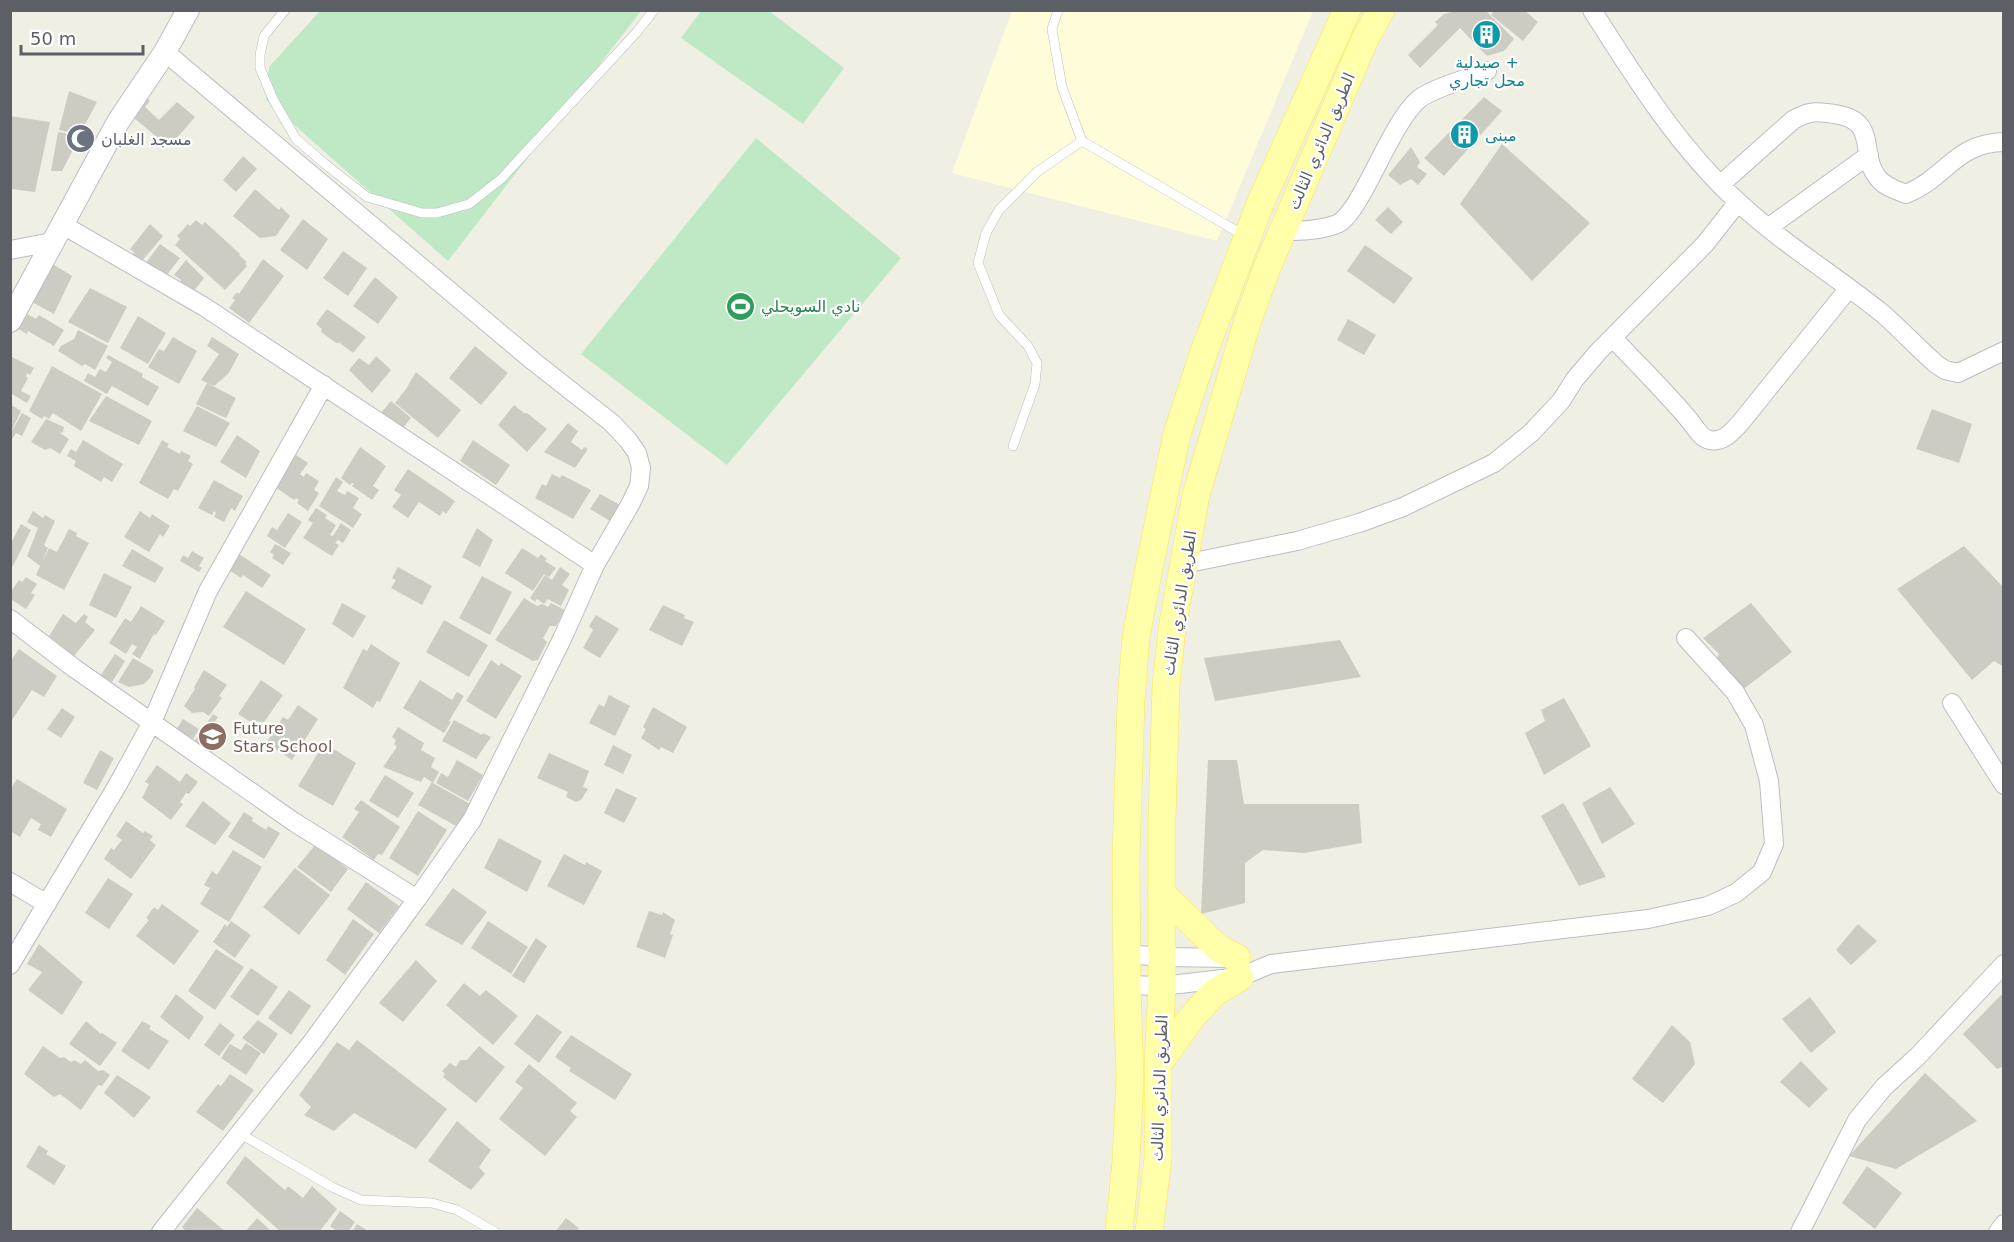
<svg xmlns="http://www.w3.org/2000/svg" width="2014" height="1242" font-family="'DejaVu Sans','Noto Sans Arabic',sans-serif">
<style>
.commercial{fill:#fffcd9}
.green{fill:#bee9c4}
.building{fill:#cdccc3}
.lines{fill:none;stroke-linecap:round;stroke-linejoin:round}
.service-casing{stroke:#bbbdc4;stroke-width:10}
.minor-casing{stroke:#bbbdc4;stroke-width:20}
.tertiary-casing{stroke:#bbbdc4;stroke-width:24}
.primary-casing{stroke:#fde54f;stroke-width:28}
.service{stroke:#fff;stroke-width:9}
.minor{stroke:#fff;stroke-width:18}
.tertiary{stroke:#fff;stroke-width:22}
.primary{stroke:#fffea9;stroke-width:27}
.labels{text-anchor:middle;stroke-width:4.5;stroke-linejoin:round;paint-order:stroke}
.culture-label{font-size:16px;fill:#0d838f;stroke:#fff}
.worship-label{font-size:16px;fill:#5b616d;stroke:#fff;text-anchor:start}
.street-label{font-size:16px;fill:#5c5f66;stroke:#fff}
.leisure-label{font-size:16px;fill:#27864d;stroke:#fff;text-anchor:start}
.education-label{font-size:16px;fill:#785e54;stroke:#fff;text-anchor:start}
</style>
<rect width="100%" height="100%" fill="#f0efe4"/>
<path class="commercial" d="M1012,11H1313L1217,241L952,173Z"/>
<path class="green" d="M320,11H641L448,261L266,100L269,67Z
M701,11H769L844,68L803,124L681,38Z
M756,138L901,258L727,465L581,354Z"/>
<path class="building" d="M1459,10H1485L1514,39L1504,51L1487,56L1460,28L1420,68L1408,55L1438,25L1435,22L1444,14Z
M1494,10H1524L1538,22L1523,41L1491,15Z
M69,91L97,102L80,134L59,130Z
M143,95L150,101L145,107L159,120L177,102L195,117L169,147L129,114Z
M1484,97L1502,111L1444,176L1424,158Z
M10,116L50,122L35,192L10,189Z
M58,132L80,136L62,171H51Z
M1502,144L1590,223L1532,281L1460,204Z
M1411,147L1420,162L1417,167L1427,174L1418,185L1411,179L1400,185L1388,175Z
M243,156L257,169L236,192L223,180Z
M255,189L279,210L281,207L290,216L276,236L260,238L233,216Z
M1388,207L1403,222L1391,234L1375,220Z
M303,219L328,239L307,270L280,250Z
M196,220L202,225L205,222L240,254L239,255L247,262L245,264L247,266L225,290L175,245L180,239L177,236L188,224L190,226Z
M150,224L163,236L142,261L132,256L134,252L130,249Z
M160,244L180,258L166,276L145,264Z
M1365,245L1413,278L1394,304L1347,271Z
M343,251L367,268L348,296L323,278Z
M263,259L284,276L249,323L229,308L235,300L232,298L237,292L239,294Z
M186,260L204,278L194,291L180,283L181,280L174,275Z
M51,263L72,276L54,314L32,302Z
M375,277L398,297L378,324L353,306Z
M90,288L127,307L108,343L68,322Z
M327,309L366,337L353,353L340,343H336L321,332L322,329L316,324Z
M22,311L36,319L39,315L64,330L54,346L28,331L27,334L13,326Z
M138,316L166,333L148,364L120,348Z
M1348,319L1376,335L1364,355L1337,340Z
M78,330L108,346L95,370L85,364L82,366L58,351L61,346L74,339Z
M173,337L197,351L179,384L148,367L159,349L164,351Z
M212,337L239,354L229,373L214,386L201,380L219,354L207,346Z
M475,346L508,373L481,405L449,378Z
M108,355L143,374L142,377L159,387L148,406L112,386L107,394L84,381L88,373L95,377L100,369L106,372L112,362L106,358Z
M10,356L34,368L30,375L27,373L26,377L28,378L21,391L31,396L27,403L10,393Z
M376,356L391,370L372,393L349,370L359,358L369,365Z
M52,366L102,394L81,431L53,413L49,419L44,416L42,419L29,411Z
M416,372L461,410L438,438L395,403L406,389Z
M207,383L236,398L226,418L196,404Z
M106,396L152,421L139,445L89,421Z
M391,401L411,418L401,431L379,415Z
M10,404L21,411L12,430L10,429Z
M514,405L524,413H527L547,429L527,452L498,425Z
M197,406L230,423L216,447L183,431Z
M1932,409L1972,424L1959,463L1916,449Z
M22,413L31,418L22,436L16,433L10,442V430L12,431Z
M46,419L64,427L63,432L60,433L69,439L60,454L50,448L45,450L31,442Z
M568,423L578,431L571,442L582,450L584,447L588,449L575,468L544,452Z
M237,435L260,451L246,478L220,462Z
M83,440L123,464L112,482L104,477L101,482L74,466L76,461L67,456L71,449L76,452Z
M162,440L169,444L167,447L180,454L181,451L191,456L188,461L193,464L178,491L174,489L168,499L139,483Z
M473,440L510,465L496,485L460,461Z
M360,447L386,466L373,486L379,490L372,500L352,486L354,484L352,483L350,485L341,478Z
M296,455L308,463L300,474L304,477L306,473L319,481L314,490L319,493L308,511L297,503L299,500L296,498L294,500L275,487Z
M408,469L455,501L446,514L443,511L440,516L419,502L408,518L392,507L401,495L394,490Z
M552,474L560,478L562,475L591,490L573,519L535,498L542,484L546,486Z
M336,477L343,482L337,491L345,495L347,491L359,498L353,508L362,514L353,528L319,506Z
M214,480L243,496L235,511L231,508L224,522L214,517L216,513L214,511L212,515L198,508Z
M600,494L620,505L610,521L590,509Z
M316,508L327,515L325,518L336,525L330,535L333,536L341,523L351,530L343,543L338,540L335,543L339,545L332,556L303,538L313,523L308,520Z
M33,511L43,518L45,515L55,521L44,545L48,548L42,562L49,548L57,552L69,529L77,533L76,536L89,543L64,590L36,575L40,566L27,556L38,528L27,522Z
M140,511L150,518L152,514L170,526L163,537L160,534L149,552L124,537Z
M288,513L302,522L285,548L267,536L272,527L277,530Z
M21,524L31,530L13,566L10,565V545Z
M477,528L493,540L480,567L462,557Z
M275,544L291,553L283,565L272,558L274,555L270,552Z
M1964,546L2004,588V667L1994,661L1972,680L1897,589Z
M522,548L538,558L541,554L547,559L545,561L556,568L549,577L544,574L533,591L505,573Z
M132,549L164,568L155,583L122,566Z
M192,551L204,558L199,566L202,568L199,572L180,561L183,555L188,558Z
M239,554L271,575L262,588L243,575L241,578L229,570Z
M398,567L432,586L422,605L391,588L396,580L392,578Z
M560,567L570,574L562,585L569,590L561,606L548,599L544,604L537,599L535,602L530,598L545,575L552,580Z
M104,573L132,587L116,618L89,605Z
M482,576L512,592L490,635L459,618Z
M26,577L37,584L31,593L35,595L26,609L10,599V593L19,580L22,582Z
M246,591L306,629L284,665L223,627Z
M524,598L537,606L542,604L548,607L551,603L565,610L556,626H550L543,638L547,642L538,660L533,661L495,640Z
M342,603L366,616L353,638L332,624Z
M1751,603L1792,652L1741,691L1715,661L1719,654L1703,638Z
M663,605L685,615L684,618L694,622L682,646L649,630Z
M141,606L165,621L156,635L154,634L140,659L132,654L137,647L132,644L126,654L109,643L125,618L131,622Z
M63,614L76,623L84,614L88,617L85,622L95,630L74,656L49,636Z
M596,615L619,629L600,658L583,648L593,630L589,626Z
M444,620L488,645L469,677L426,652Z
M1340,640L1361,677L1215,701L1204,658Z
M371,644L400,663L380,702L377,701L373,708L343,688L363,649L367,651Z
M19,649L57,676L44,697L32,690L10,723V662Z
M115,654L125,661L112,682L101,675Z
M133,658L154,670L150,678L144,684L129,687L118,682Z
M491,660L499,666L501,663L522,676L496,719L466,701Z
M204,670L227,685L219,696L222,698L209,716L203,712L192,713L184,706L195,689L194,687Z
M261,680L283,695L264,722L249,721L238,714Z
M420,680L452,700L457,692L464,696L449,721L451,722L444,733L403,708Z
M609,695L630,706L615,736L589,723L599,704L604,707Z
M1564,698L1591,746L1544,775L1525,733L1545,721L1541,710Z
M298,705L318,719L292,760L266,743L283,717L288,720Z
M653,707L687,727L673,753L661,747L659,750L641,738L646,729L643,727Z
M62,708L75,717L61,738L47,729Z
M213,714L218,717L211,728L221,735L210,757L191,746Z
M183,719L199,729L193,739L176,730Z
M454,720L482,735L483,733L491,737L476,759L442,741Z
M398,727L424,743L421,750L435,758L431,767L439,772L433,783L470,804L458,827L418,805L432,782L424,777L421,782L383,767L397,747L394,744L396,740L392,737Z
M324,743L356,763L333,806L298,786Z
M613,745L632,755L623,774L604,765Z
M100,750L114,758L97,790L83,783Z
M549,753L589,771L583,787L588,789L581,800L576,802L566,797L568,792L537,778Z
M457,760L483,775L468,801L436,783L441,773L448,777Z
M1208,760H1237L1244,804H1359L1362,843L1304,853L1263,850L1245,863V903L1201,914Z
M157,765L180,782L186,773L198,782L189,794L186,793L180,802L183,804L171,820L142,798L149,784L145,782Z
M385,775L414,793L398,818L369,801Z
M17,779L67,809L51,837L38,830L41,824L31,818L20,837L10,831V790Z
M1610,787L1635,824L1602,844L1582,803Z
M616,788L637,798L624,823L604,813Z
M361,800L400,827L382,855L378,854L374,860L342,837L359,812L354,809Z
M203,801L231,823L215,845L185,826Z
M1563,803L1566,807L1606,877L1579,886L1541,816Z
M418,811L447,830L418,876L389,858Z
M244,812L253,818L252,821L266,830L268,826L280,833L264,859L228,837Z
M126,821L143,833L145,831L153,836L150,840L156,845L131,879L104,859L111,848L114,850L122,840L116,836Z
M499,838L542,861L527,892L484,868Z
M316,844L348,869L331,892L297,867Z
M233,850L262,867L229,922L200,904L210,888L204,885L212,871L217,875Z
M564,854L585,865L586,862L602,871L584,905L547,886Z
M295,868L330,895L299,935L263,907Z
M108,878L133,894L109,929L85,913Z
M366,882L399,906L379,933L347,909Z
M453,888L487,912L462,945L425,925Z
M162,904L199,931L174,965L136,936L149,920L146,918L154,907L158,910Z
M649,911L662,915L663,912L675,920L670,934L673,935L665,958L636,947Z
M353,919L374,934L345,975L326,960Z
M231,921L251,935L235,958L213,942L225,924L227,927Z
M488,921L528,947L511,974L471,948Z
M1858,924L1877,941L1851,965L1836,950Z
M536,938L547,946L524,983L512,976Z
M39,944L83,982L62,1015L28,990L42,972L27,964Z
M216,949L244,967L215,1010L188,991Z
M416,960L437,981L403,1022L379,1003Z
M251,968L278,987L258,1016L230,997Z
M464,983L480,996L486,990L518,1016L493,1045L446,1005Z
M289,990L311,1006L291,1035L268,1018Z
M2004,992V1066L1997,1069L1963,1034Z
M176,994L204,1017L189,1040L160,1017Z
M1810,997L1836,1032L1811,1053L1782,1019Z
M537,1014L562,1032L539,1063L514,1044Z
M258,1020L278,1034L264,1054L242,1038Z
M86,1021L101,1034L102,1033L117,1043L100,1066L69,1044Z
M142,1021L151,1026L149,1029L169,1041L149,1070L121,1051Z
M220,1023L235,1035L219,1056L204,1045Z
M1672,1025L1690,1042L1695,1064L1663,1103L1632,1079Z
M571,1035L632,1074L615,1100L569,1071L571,1068L555,1057Z
M357,1040L447,1109L416,1149L354,1113L334,1131L304,1115L311,1107L299,1095L337,1042L349,1050Z
M246,1043L261,1053L246,1075L221,1058L230,1044L241,1050Z
M43,1046L60,1058L64,1057L71,1062L74,1060L81,1064L85,1060L98,1071L103,1070L110,1075L102,1086L98,1085L81,1110L60,1094L54,1097L24,1074Z
M479,1046L505,1067L476,1103L443,1077L445,1074L442,1071L450,1063L456,1067L460,1060H467Z
M1801,1061L1828,1089L1809,1108L1780,1082Z
M529,1064L577,1103L570,1111L577,1117L545,1156L499,1119L523,1088L515,1082Z
M1925,1073L1977,1121L1896,1169L1849,1156Z
M230,1074L254,1090L223,1131L196,1112L218,1084L221,1086Z
M117,1075L151,1097L134,1118L104,1093Z
M457,1121L491,1150L479,1167L485,1174L471,1190L428,1161Z
M39,1145L48,1151L46,1154L66,1166L54,1185L26,1167Z
M245,1156L285,1190L288,1186L303,1198L312,1186L337,1209L319,1232H281L226,1183Z
M1867,1166L1902,1193L1875,1229L1842,1203Z
M197,1208L226,1232H187L182,1227Z
M340,1211L355,1222L348,1232H338L330,1226Z
M257,1218L272,1232H245Z
M566,1218L579,1228L576,1232H555Z
M357,1224L370,1232H352Z"/>
<g class="lines">
<defs>
<path id="service" d="M285,10L264,36L260,55V68L273,99L296,139L325,164L367,197L422,213H437L469,204L501,179L636,33L654,10
M1058,10L1052,29L1062,87L1082,141L1245,236
M1013,446L1035,384L1037,363L1028,346L999,315L978,263L986,233L999,210L1037,172L1082,141
M239,1133L332,1187L361,1200L432,1203L457,1210L495,1232"/>
<path id="minor" d="M1592,10C1635,78 1679,148 1738,202C1783,244 1836,276 1883,314C1901,330 1918,348 1936,364L1945,370L1958,373L2004,351
M1721,184L1793,120C1809,111 1816,111 1834,114C1880,120 1858,154 1878,178C1885,187 1896,190 1906,194C1946,178 1955,143 2004,142
M63,225L203,306L595,565
M1769,227L1869,155
M1283,232C1301,230 1320,231 1337,224C1361,214 1390,123 1419,99C1433,88 1470,78 1487,71
M10,250L52,242
M1613,338C1638,365 1666,392 1690,421C1695,427 1701,439 1710,440C1723,443 1733,431 1741,422L1849,288
M1184,564L1297,541L1359,523L1403,507L1494,463L1531,433L1561,401L1575,379L1598,352L1705,244L1738,202
M10,619L74,668L294,822L417,899
M1952,703L2004,785
M10,882L47,904
M1126,954L1162,957L1231,958
M10,965L117,786L152,722L208,591L324,385
M1127,985L1162,986L1240,977L1271,964L1648,919L1708,906L1736,893L1762,872L1774,844L1769,781L1754,725L1735,692L1686,638
M161,1232L312,1042L417,899L472,820L562,639L595,565L631,503L639,486L641,468L637,453L628,440L612,423L533,361L165,52
M1800,1232L1857,1120L1884,1087L1918,1056L2004,964
M1998,1232L2004,1224"/>
<path id="tertiary" d="M10,321L118,122L165,52L188,10"/>
<path id="primary" d="M1161,893L1218,948L1237,958
M1158,1064L1192,1017L1214,993L1240,977
M1119,1232L1126,1161L1130,1079L1127,985L1126,858L1131,701L1136,637L1149,568L1177,434L1204,352L1260,204L1347,10
M1149,1232L1158,1158V1064L1162,986V821L1166,685L1172,629L1196,495L1247,323L1266,270L1365,39L1381,10"/>
</defs>
<use href="#service" class="service-casing"/>
<use href="#minor" class="minor-casing"/>
<use href="#tertiary" class="tertiary-casing"/>
<use href="#primary" class="primary-casing"/>
<use href="#service" class="service"/>
<use href="#minor" class="minor"/>
<use href="#tertiary" class="tertiary"/>
<use href="#primary" class="primary"/>
</g>
<defs>
<symbol id="building-disc" viewBox="-11 -11 22 22"><circle r="9.5" fill="#0f9aa8" stroke="#fff"/><path d="M-4-6H4V6H1V3H-1V6H-4ZM-2.5-4.3h1.7v1.8h-1.7ZM.8-4.3h1.7v1.8H.8ZM-2.5-1h1.7V.8h-1.7ZM.8-1h1.7V.8H.8Z" fill="#fff"/></symbol>
<symbol id="mosque-disc" viewBox="-11 -11 22 22"><circle r="9.5" fill="#6b7280" stroke="#fff"/><path d="M3.5-4.9A6 6 0 1 0 3.5 4.9A5 5 0 1 1 3.5-4.9Z" fill="#fff"/></symbol>
<symbol id="stadium-disc" viewBox="-11 -11 22 22"><circle r="9.5" fill="#2e9e5b" stroke="#fff"/><path d="M0-5a6.5 5 0 1 0 0 10a6.5 5 0 1 0 0-10ZM-3.5-1.8h7v3.6h-7Z" fill="#fff"/></symbol>
<symbol id="school-disc" viewBox="-11 -11 22 22"><circle r="9.5" fill="#8d6e63" stroke="#fff"/><path d="M0-5L7-2L0 1L-7-2ZM-4 1L0 2.5L4 1V4Q0 6-4 4Z" fill="#fff"/></symbol>
</defs>
<g fill-rule="evenodd">
<use href="#building-disc" x="1470" y="18" width="33" height="33"/>
<use href="#building-disc" x="1448" y="118" width="33" height="33"/>
<use href="#mosque-disc" x="64" y="122" width="33" height="33"/>
<use href="#stadium-disc" x="724" y="290" width="33" height="33"/>
<use href="#school-disc" x="196" y="720" width="33" height="33"/>
</g>
<g class="labels">
<g class="culture-label">
<text x="1487" y="68">صيدلية +<tspan x="1487" dy="18">محل تجاري</tspan></text>
<text x="1485" y="141" text-anchor="start">مبنى</text>
</g>
<g class="worship-label">
<text x="101" y="145">مسجد الغلبان</text>
</g>
<g class="street-label">
<text transform="translate(1321 141) rotate(-67)" y="6">الطريق الدائري الثالث</text>
<text transform="translate(1179 603) rotate(-81)" y="6">الطريق الدائري الثالث</text>
<text transform="translate(1159 1088) rotate(-88)" y="6">الطريق الدائري الثالث</text>
</g>
<g class="leisure-label">
<text x="761" y="312">نادي السويحلي</text>
</g>
<g class="education-label">
<text x="233" y="734">Future<tspan x="233" dy="18">Stars School</tspan></text>
</g>
</g>
<rect width="2014" height="1242" fill="none" stroke="#5c5f66" stroke-width="24"/>
<path d="M21 45v9h122v-9" fill="none" stroke="#5c5f66" stroke-width="3"/>
<text x="30" y="45" font-size="18" fill="#5c5f66" stroke="#ffffff" stroke-width="4.5" paint-order="stroke">50 m</text>
</svg>
